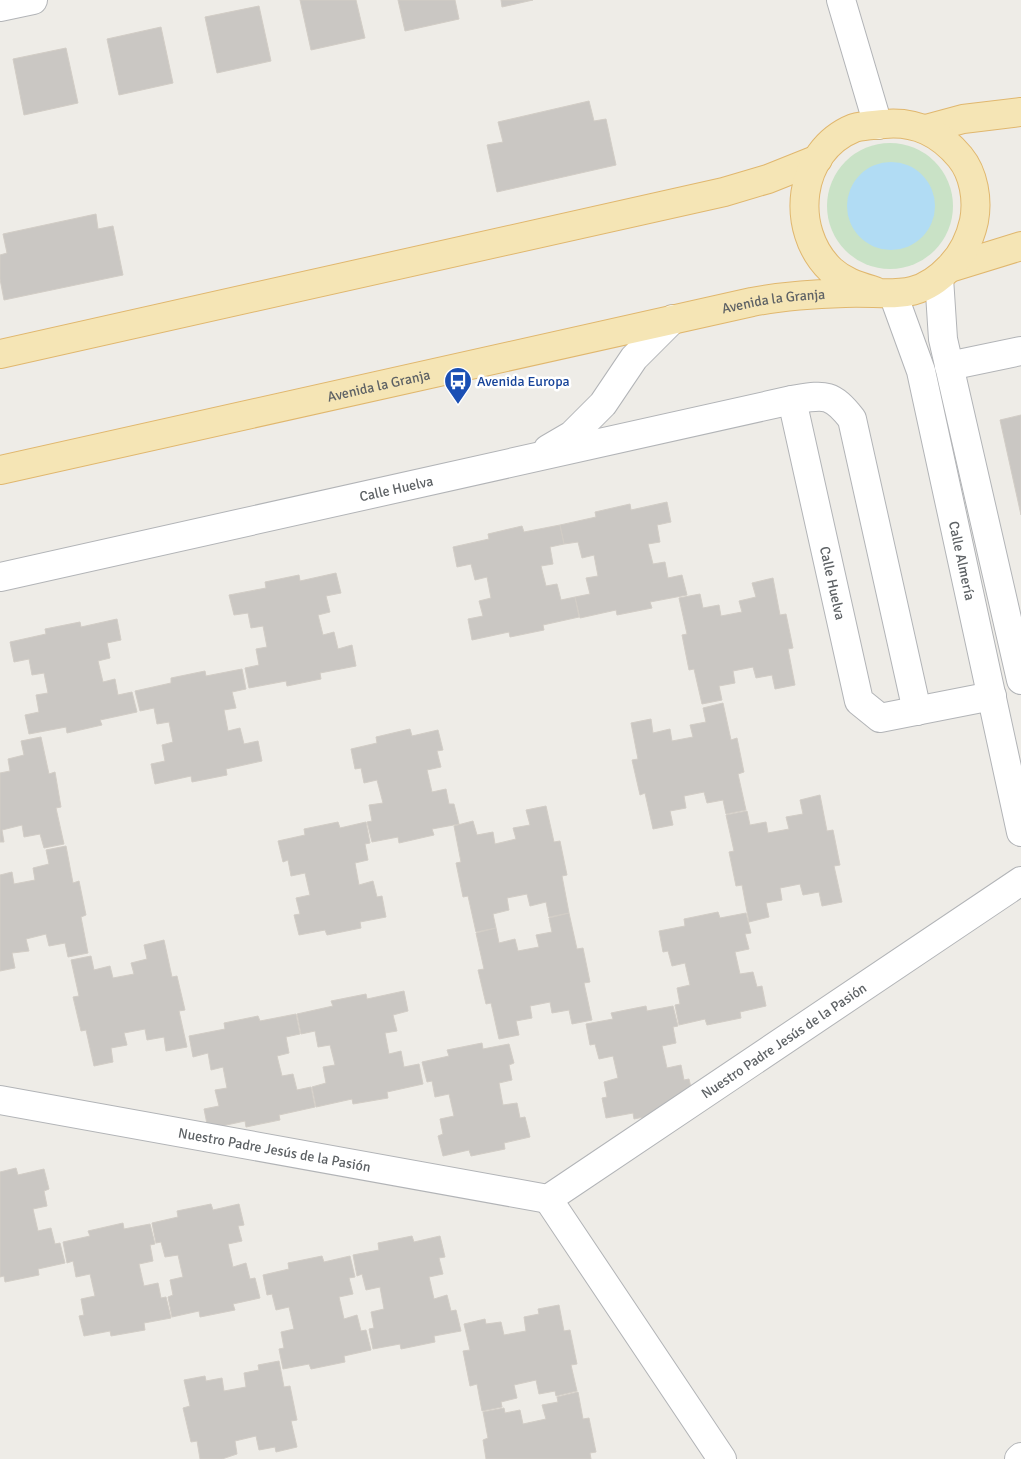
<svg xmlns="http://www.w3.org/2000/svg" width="1021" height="1459" font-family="Signika,sans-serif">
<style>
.green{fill:#c9e2c6}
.water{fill:#b1dcf4}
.building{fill:#cac7c3;stroke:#d2cdc6}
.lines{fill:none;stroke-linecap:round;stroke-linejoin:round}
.minor-casing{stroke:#b2b4b7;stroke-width:30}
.major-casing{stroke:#e0b76e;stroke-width:30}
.minor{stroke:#fff;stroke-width:28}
.major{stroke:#f5e5b5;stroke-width:28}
.labels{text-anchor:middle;stroke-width:5;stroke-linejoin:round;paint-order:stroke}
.street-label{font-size:14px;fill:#5e6265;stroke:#fff}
.transit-label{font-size:14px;fill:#164399;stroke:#fff;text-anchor:start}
</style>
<rect width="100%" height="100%" fill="#eeece7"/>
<path class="green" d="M827 206a63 63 0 1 1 126 0a63 63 0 1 1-126 0Z"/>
<path class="water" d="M847 206a44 44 0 1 1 88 0a44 44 0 1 1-88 0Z"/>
<path class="building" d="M300,0H356L365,38L311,50Z
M398,0H455L459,19L405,31Z
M501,0H533L502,7Z
M259,6L271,61L217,73L205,17Z
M161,27L173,83L119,95L107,39Z
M66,48L78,103L24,115L13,59Z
M589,101L594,121L606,119L616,165L497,192L487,145L503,142L498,122Z
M96,214L98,229L113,226L123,275L4,300L0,279V255L7,253L3,234Z
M1021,415V515L1000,420Z
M667,502L671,522L657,525L660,542L648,544L653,564L665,562L668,578L682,575L687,595L650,602L652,608L617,615L616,610L580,618L575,597L590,594L586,578L598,576L594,555L582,558L578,542L564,544L560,525L596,517L595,512L630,504L631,510Z
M560,525L564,544L550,547L553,564L541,566L546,586L557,584L561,600L575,597L579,617L543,625L544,630L510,637L509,632L472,640L468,619L483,616L479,601L491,598L487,577L475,580L471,564L457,567L453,547L489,539L488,534L522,526L524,532Z
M336,573L341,593L326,596L330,612L318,615L323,635L334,632L338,649L352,645L356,666L320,673L321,679L287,686L286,681L249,688L245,668L259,665L256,649L267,647L263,626L251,628L248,613L234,615L229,595L266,588L265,582L299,575L300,581Z
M773,578L780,615L786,614L793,648L788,649L795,685L775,689L772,675L756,678L753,667L733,671L735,683L719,686L722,700L702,704L694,669L689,670L682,635L687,634L679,598L700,594L703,608L719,605L721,616L742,612L739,601L756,597L752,583Z
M117,619L121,640L107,643L110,658L98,661L103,682L115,679L118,695L132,692L137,712L100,720L102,725L67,733L66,727L29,734L25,715L39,712L36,695L48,693L44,673L32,675L29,659L14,662L10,642L46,634L45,629L80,622L81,627Z
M242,669L246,689L232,692L236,708L224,710L228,731L240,728L244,744L258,741L262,761L226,769L227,775L192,782L191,776L155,784L151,764L165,761L162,745L173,742L169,722L157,724L154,708L140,711L135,691L171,683V678L205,671L206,676Z
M723,703L731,740L737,738L744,772L738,774L746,810L726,814L723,800L707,803L704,792L684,796L686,808L670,811L673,825L653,829L645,793L640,795L632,760L638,759L631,723L651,719L653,733L670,729L672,741L693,737L690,725L706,722L703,708Z
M410,729L412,736L438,730L443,750L437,751L441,767L427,770L432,792L446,789L449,804H454L459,824L432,829L434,835L399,843L398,837L372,842L367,822L372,821L369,805L383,803L377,780L364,783L361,768L355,769L351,749L377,743L376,737Z
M41,737L49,774L55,772L61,807L56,808L64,844L44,848L40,834L24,837L22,825L2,830L4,842H0V773L10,771L8,759L24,755L21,741Z
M820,795L827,831L833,830L840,865L834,866L842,902L822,906L819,892L803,895L800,884L780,888L782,900L766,903L769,917L749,922L742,885L736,886L729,852L734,851L726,815L747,811L750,825L766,822L768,833L789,829L786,817L803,814L800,800Z
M546,806L554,842L560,841L567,875L562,876L569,913L549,917L546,902L530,906L527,894L507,898L509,910L493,914L496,928L476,932L468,896L463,897L456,863L461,862L454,826L473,821L477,835L493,832L495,844L516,839L513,828L530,825L526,810Z
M338,822L340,828L366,822L370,843L365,844L368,860L355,863L359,885L373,881L377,897L382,896L386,917L360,922L361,928L327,935L325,930L299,935L294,915L300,914L296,898L310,895L305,873L291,876L288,860L283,862L278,841L305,835L304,829Z
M66,846L73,883L79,881L86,915L81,917L88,953L68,957L65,943L49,946L46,934L26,939L29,951L12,953L15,968L0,971V875L12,872L14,884L35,880L33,868L49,864L46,850Z
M718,912L720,918L746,913L751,933L745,934L749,949L735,952L740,974L753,972L757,987L762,986L766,1006L740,1012L741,1018L707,1025L705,1019L679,1025L675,1005L680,1004L677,988L690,985L685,963L672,966L668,951L663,952L659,931L685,926L684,919Z
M569,913L577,949L583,948L590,982L584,983L592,1020L572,1024L569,1010L552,1013L550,1002L530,1006L532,1018L516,1021L519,1035L499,1039L491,1003L486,1004L478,970L484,969L476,933L496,928L499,943L515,939L518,951L539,947L536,935L552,932L549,918Z
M164,940L172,977L177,976L185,1010L179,1011L187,1047L166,1051L164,1037L147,1040L145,1029L124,1033L127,1045L111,1048L113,1062L94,1066L86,1030L81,1031L73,997L79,996L71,960L91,956L94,970L110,966L113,978L134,974L131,963L147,959L144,945Z
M404,991L408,1011L393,1015L397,1031L385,1033L389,1054L401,1051L404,1067L419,1064L423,1084L387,1092L388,1098L353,1104L352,1099L316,1107L312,1087L326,1083L323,1067L335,1065L330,1045L318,1047L315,1031L301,1034L297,1014L333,1006L331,1001L366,994L367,999Z
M646,1006L647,1011L673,1006L678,1026L673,1027L676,1043L662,1046L667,1068L681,1065L684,1080L689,1079L694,1100L668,1112L634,1119L633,1113L606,1118L602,1098L607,1097L604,1082L618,1078L613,1056L599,1059L595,1044L590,1045L586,1024L613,1019L611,1013Z
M296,1014L300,1034L286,1037L289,1053L277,1056L282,1076L293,1074L297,1090L311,1087L315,1107L279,1115L280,1120L246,1127L245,1121L208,1129L204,1109L219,1106L215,1090L227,1088L223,1067L211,1070L208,1053L193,1057L189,1036L225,1029L224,1023L258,1016L260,1021Z
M482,1043L483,1049L509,1044L514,1063L509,1065L512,1080L499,1083L503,1105L517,1103L520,1118L525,1117L530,1137L504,1143L505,1149L471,1156L469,1150L443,1156L438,1136L443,1134L440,1119L454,1116L449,1094L435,1097L432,1081L427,1082L422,1062L449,1056L447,1050Z
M16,1168L18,1175L44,1169L49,1189L44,1191L47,1206L33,1209L38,1231L51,1228L55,1244L60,1243L65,1263L38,1269L39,1275L5,1282L4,1276L0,1277V1172Z
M211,1204L213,1210L239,1204L244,1225L238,1226L242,1241L228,1244L233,1267L246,1263L250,1279L255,1278L260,1298L233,1304L235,1310L200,1317L199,1311L172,1317L168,1297L173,1295L170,1280L183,1277L178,1255L165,1257L161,1242L156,1243L152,1223L178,1217L177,1211Z
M123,1223L124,1229L150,1224L155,1244L150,1245L153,1261L139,1264L144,1286L158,1283L161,1298L166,1297L171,1318L144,1323L145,1330L111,1336L110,1331L84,1336L79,1316L84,1315L81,1299L95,1296L90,1274L76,1277L73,1261L67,1263L63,1242L90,1236L88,1231Z
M412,1236L414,1242L440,1236L445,1257L439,1258L443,1274L429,1277L434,1299L447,1295L451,1311L456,1310L461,1331L434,1336L435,1342L401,1349L400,1344L373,1349L369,1329L374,1328L371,1312L384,1309L380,1287L366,1290L362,1274L357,1276L353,1255L379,1250L378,1243Z
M322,1256L324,1262L350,1256L355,1277L349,1278L353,1294L339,1297L344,1319L357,1315L361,1331L366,1330L371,1350L344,1356L345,1362L311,1369L309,1364L283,1369L279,1349L284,1348L281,1332L294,1329L289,1307L276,1310L272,1294L267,1295L263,1275L289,1269L288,1263Z
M559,1305L564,1331L570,1330L577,1364L571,1365L577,1391L556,1396L555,1391L539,1394L536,1380L514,1385L517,1398L501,1402L502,1407L482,1411L477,1384L470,1386L463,1351L470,1350L464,1324L485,1319L486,1324L501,1322L504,1335L526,1331L524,1317L539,1314L538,1309Z
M279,1361L284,1387L290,1386L297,1420L291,1421L297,1447L276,1452L275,1447L259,1450L256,1436L235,1441L237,1454L222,1459H200L197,1441L191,1442L183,1408L190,1406L184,1380L205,1376L206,1381L222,1378L224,1391L246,1387L244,1373L259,1370L258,1365Z
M578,1392L583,1419L589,1418L596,1452L590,1453L591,1459H486L483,1440L488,1438L483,1412L504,1408L505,1413L520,1410L523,1424L546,1419L542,1405L558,1402L557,1397Z"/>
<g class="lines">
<defs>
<g id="minor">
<path d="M841,0L878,125"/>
<path d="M0,7L33,0"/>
<path d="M939,278L943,339L1021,680"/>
<path id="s1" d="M893,294L921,371L1021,832"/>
<path d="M949,366L1021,351"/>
<path d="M792,400C824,395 831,392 852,419L917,711"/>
<path d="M548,449L572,435L603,404L634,358L673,319"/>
<path id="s2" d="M0,577L792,400L859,701L880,718L992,696"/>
<path id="s3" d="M0,1100L548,1199L1021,881"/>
<path d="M548,1199L722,1459"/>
<path d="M1019,1459L1021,1457"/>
</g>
<g id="major">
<path d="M926,129L963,119L1021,112"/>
<path d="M950,268L1021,246"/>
<path d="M0,354L724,192L768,179L818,159"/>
<path id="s4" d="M0,470L752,302C783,296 813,294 845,293C890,291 916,303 950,267C963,254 970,239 974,221C978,200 974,174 960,157C940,133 916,121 884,124C875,125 863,125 854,128C797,151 789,230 831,270C844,282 859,286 875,291"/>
</g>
</defs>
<use href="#minor" class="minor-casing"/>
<use href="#major" class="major-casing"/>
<use href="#minor" class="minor"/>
<use href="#major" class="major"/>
</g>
<defs>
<symbol id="bus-pin" viewBox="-11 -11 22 30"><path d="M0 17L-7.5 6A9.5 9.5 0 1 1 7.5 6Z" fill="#1a4fb4" stroke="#fff"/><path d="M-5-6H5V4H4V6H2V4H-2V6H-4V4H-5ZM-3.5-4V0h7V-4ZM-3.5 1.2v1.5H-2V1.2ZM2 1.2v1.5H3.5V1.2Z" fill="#fff"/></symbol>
</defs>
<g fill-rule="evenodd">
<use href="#bus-pin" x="442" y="365" width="32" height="43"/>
</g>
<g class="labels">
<g class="street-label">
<text dy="5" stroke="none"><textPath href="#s4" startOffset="792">Avenida la Granja</textPath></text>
<text dy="5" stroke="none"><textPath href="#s4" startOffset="388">Avenida la Granja</textPath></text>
<text dy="5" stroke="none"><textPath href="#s2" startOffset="406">Calle Huelva</textPath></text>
<text dy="5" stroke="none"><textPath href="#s1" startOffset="276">Calle Almería</textPath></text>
<text dy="5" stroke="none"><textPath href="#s2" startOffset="999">Calle Huelva</textPath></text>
<text dy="5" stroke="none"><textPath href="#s3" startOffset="841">Nuestro Padre Jesús de la Pasión</textPath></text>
<text dy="5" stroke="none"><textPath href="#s3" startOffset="279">Nuestro Padre Jesús de la Pasión</textPath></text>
</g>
<g class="transit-label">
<text x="477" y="386">Avenida Europa</text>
</g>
</g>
</svg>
